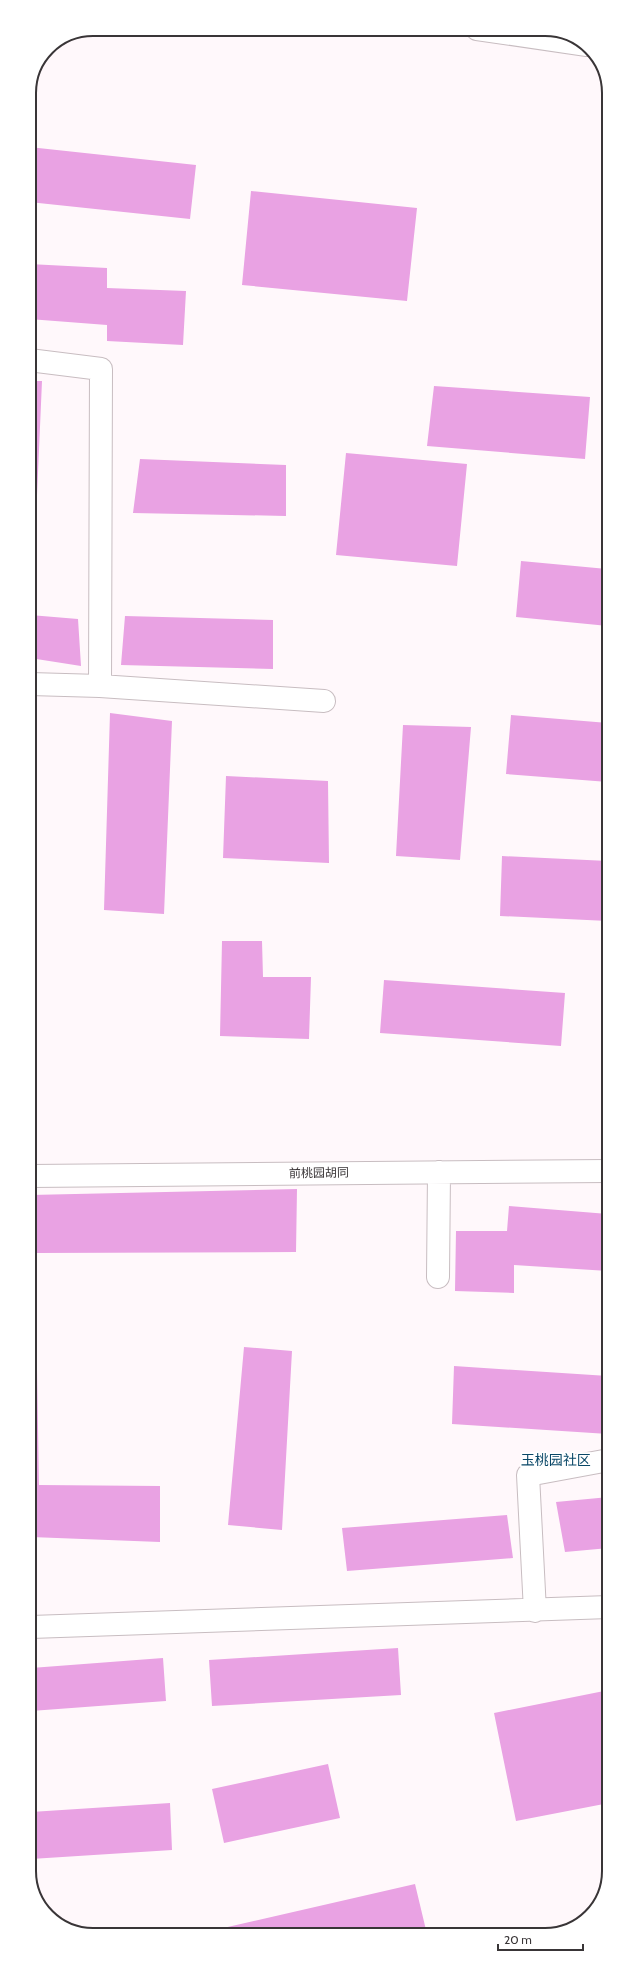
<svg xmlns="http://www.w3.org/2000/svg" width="638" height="1964" font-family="Cabin,'Noto Sans SC',sans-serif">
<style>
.building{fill:#e9a2e3}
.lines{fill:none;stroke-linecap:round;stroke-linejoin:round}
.minor-casing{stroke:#c8bdc1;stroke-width:24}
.secondary-casing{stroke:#c8bdc1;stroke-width:24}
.minor{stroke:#fff;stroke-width:22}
.secondary{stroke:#fff;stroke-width:22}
.labels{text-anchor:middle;stroke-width:3.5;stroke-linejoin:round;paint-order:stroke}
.street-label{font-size:12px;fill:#393537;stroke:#fff}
.quarter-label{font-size:14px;fill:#094767;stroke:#fff}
.rim{fill:none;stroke:#393537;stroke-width:2}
</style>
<rect width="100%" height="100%" fill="#fff8fb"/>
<path class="building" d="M29,147L196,165L190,219L29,202Z
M251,191L417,208L407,301L242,285Z
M29,264L107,268V288L186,291L183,345L107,341V325L29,319Z
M29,381H42L33,587L30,586Z
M434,386L590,397L585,459L427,446Z
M346,453L467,464L457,566L336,555Z
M140,459L286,465V516L133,513Z
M521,561L607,569L608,626L516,617Z
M30,615L78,619L81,666L30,658Z
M125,616L273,620V669L121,665Z
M110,713L172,721L164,914L104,910Z
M511,715L608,723V782L506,774Z
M403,725L471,727L460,860L396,856Z
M226,776L328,781L329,863L223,858Z
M502,856L608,861V921L500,916Z
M222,941H262L263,977H311L309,1039L220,1036Z
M384,980L565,993L561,1046L380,1033Z
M297,1189L296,1252L35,1253L39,1485L160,1486V1542L31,1537L30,1195Z
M509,1206L608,1214V1271L514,1265V1293L455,1291L456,1231H507Z
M244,1347L292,1351L282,1530L228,1525Z
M454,1366L608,1376V1434L452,1424Z
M609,1497V1548L565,1552L556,1502Z
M507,1515L513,1558L347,1571L342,1528Z
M398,1648L401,1695L212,1706L209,1660Z
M163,1658L166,1701L31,1711V1668Z
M609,1690V1803L516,1821L494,1713Z
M328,1764L340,1818L224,1843L212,1789Z
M170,1803L172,1850L31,1859V1812Z
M415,1884L426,1930L410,1934H197Z"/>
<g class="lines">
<defs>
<path id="minor" d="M29,360L101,369L100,686
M30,684L100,686L324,701
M30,1176L608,1171
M438,1277L439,1172
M535,1611L528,1475L609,1460
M31,1627L609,1607"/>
<path id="secondary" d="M477,29L587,45"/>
</defs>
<use href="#minor" class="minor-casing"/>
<use href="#secondary" class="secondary-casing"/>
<use href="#minor" class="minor"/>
<use href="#secondary" class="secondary"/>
</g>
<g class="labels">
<g class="street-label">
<text transform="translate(319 1173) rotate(-1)" y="4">前桃园胡同</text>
</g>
<g class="quarter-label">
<text x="556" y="1465">玉桃园社区</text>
</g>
</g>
<path d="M0 0H638V1964H0ZM93 36H545A57 57 0 0 1 602 93V1871A57 57 0 0 1 545 1928H93A57 57 0 0 1 36 1871V93A57 57 0 0 1 93 36Z" fill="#fff" fill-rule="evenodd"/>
<path class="rim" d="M93 36H545A57 57 0 0 1 602 93V1871A57 57 0 0 1 545 1928H93A57 57 0 0 1 36 1871V93A57 57 0 0 1 93 36Z"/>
<path d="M498 1944v6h85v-6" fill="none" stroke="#393537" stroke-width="2"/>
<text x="504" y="1944" font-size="12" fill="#393537" stroke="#ffffff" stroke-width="3" paint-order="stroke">20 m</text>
</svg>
